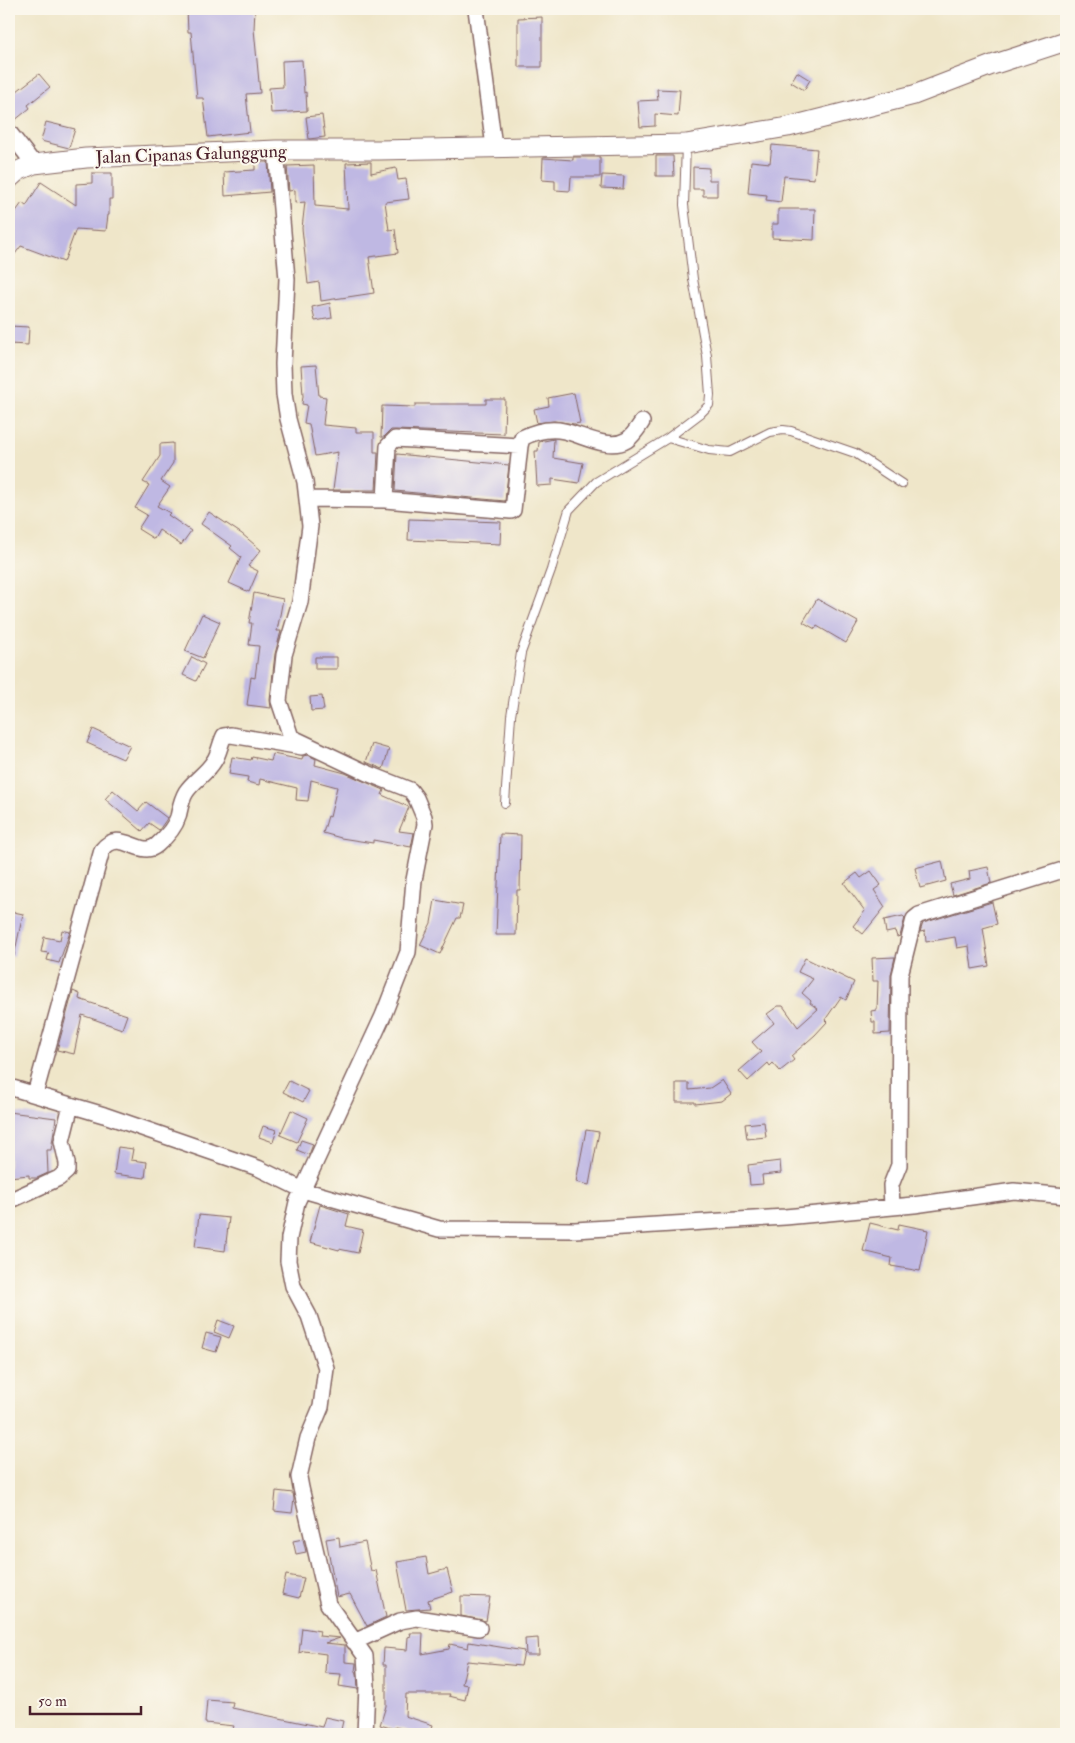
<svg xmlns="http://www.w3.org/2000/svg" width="1075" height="1743" font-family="'IM FELL Double Pica',serif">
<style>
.building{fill:#bfb8e3}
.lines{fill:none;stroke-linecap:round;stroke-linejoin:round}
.service-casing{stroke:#846562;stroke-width:10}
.minor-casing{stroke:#846562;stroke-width:18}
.tertiary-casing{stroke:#846562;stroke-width:21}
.service{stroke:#fff;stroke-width:8}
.minor{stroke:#fff;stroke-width:15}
.tertiary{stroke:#fff;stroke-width:19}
.labels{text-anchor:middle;stroke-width:4;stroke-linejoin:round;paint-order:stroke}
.street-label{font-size:18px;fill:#4a1f2b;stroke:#fbf7ec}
</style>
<rect width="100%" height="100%" fill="#fbf7ec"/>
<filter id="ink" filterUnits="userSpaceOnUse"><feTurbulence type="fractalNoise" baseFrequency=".02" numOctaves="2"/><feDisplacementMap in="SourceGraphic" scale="10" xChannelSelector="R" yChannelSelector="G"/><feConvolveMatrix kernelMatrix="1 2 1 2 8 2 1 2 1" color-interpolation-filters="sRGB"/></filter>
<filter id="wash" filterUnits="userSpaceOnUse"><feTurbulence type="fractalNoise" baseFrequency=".0096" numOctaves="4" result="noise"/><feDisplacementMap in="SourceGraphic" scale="20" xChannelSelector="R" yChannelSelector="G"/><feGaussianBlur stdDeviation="1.12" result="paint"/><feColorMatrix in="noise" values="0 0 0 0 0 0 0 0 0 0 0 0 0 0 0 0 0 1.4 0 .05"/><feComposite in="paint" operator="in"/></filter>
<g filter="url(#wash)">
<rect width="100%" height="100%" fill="#efe6c9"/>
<g id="blocks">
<path class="building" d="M187,9H255L254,29L260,93L246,94L250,132L208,137L203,98H197L191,32H188Z
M542,17V67H518V18Z
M302,60L304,93L306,92L307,111L271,113L269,88L283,87L282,61Z
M797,72L810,80L804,90L791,82Z
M39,74L50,87L28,105L30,108L14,121L9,114V81L17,91Z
M657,89L680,90L678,116L655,114V126L640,127L638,101L658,100Z
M322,115L325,137L309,139L306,117Z
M46,122L75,129L69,148L41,141Z
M772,145L817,149L814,179L784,176L781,202L766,200L767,195L748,193L751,161L770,163Z
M656,156H673L674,176H656Z
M573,157H600V177H571L570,191L555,190V181L542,180L543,158L573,160Z
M255,162H268L270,192L225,196L224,172L255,170Z
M371,162V173L396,168L398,180L406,179L409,199L385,202L389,230L395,229L398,253L369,257L374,293L321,301L319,282L308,284L302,228L305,202L295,203V190L289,191L287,166L314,165L315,206L348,209L346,163Z
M693,167L709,168V180H717V196H703V189H693Z
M92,173H112V199H109V215H108L106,231L76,229L64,262L21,246L9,262V221L22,203L26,206L41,182L76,205V184L92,183Z
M602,175L624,176L623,189L601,188Z
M778,209H815L814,240L772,238V224H778Z
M330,303L332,318L315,321L312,307Z
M9,326L29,327L28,345L9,344Z
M316,365L319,396L326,397L323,425L356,428V432H374V452H378L376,490H333L338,452L315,456L309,424L304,423L307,405L302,404L303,396L301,366Z
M574,393L580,423L574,424L554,421L537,423L534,409L549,406L548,398Z
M486,399H505L504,434L396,430H391L384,437H381L382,406L415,407V404H486Z
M554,439L553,458L583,463L579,483L552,479V485L537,486L535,451H538L539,442Z
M173,443V463L161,481L170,487L157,506L170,513L168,515L191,531L181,545L159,530L154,539L138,529L147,515L135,508L149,485L143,482L160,456V444Z
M397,454L509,465L505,501L395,491Z
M209,512L242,534L261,550L248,566L258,571L249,592L229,583L241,557L230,548L232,546L201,524Z
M409,519L501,522L500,544L408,540Z
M254,593L283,599L277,631H281L275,654L270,700L271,708L247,705L251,677L255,678L259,646L249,645L252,623H249Z
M817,599L858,622L846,643L817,626L815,629L803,622Z
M202,614L220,622L203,658L185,651Z
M192,657L205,664L196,681L183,675Z
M315,657H337V669H315Z
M322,696L324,710L311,711L310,697Z
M93,729L130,746L123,759L87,743Z
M372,744L389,749L383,769L366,762Z
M273,754L302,760L303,756L308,755L316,759L315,765L345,773L384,790L382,795L409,807L399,831L414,833L411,847L373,840V843L341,838L323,833L328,816L330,817L337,787L311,780L308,801L296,800L297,788L260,779L259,785L247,782L248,777L229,774L232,757L251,760L252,757L271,761Z
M113,790L138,811L146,802L167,818L166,820L159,830L149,823L142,831L105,799Z
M500,834L521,835L520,890H517L516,935H496Z
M942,861L946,881L920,888L915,868Z
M988,867L991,883L953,895L950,884L970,879L969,871Z
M871,871L881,885L874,890L885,907L863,934L853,926L865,911L844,883L857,873L861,878Z
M435,900L463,905L460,918H457L440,954L420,945L431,923Z
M992,902L997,924L983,928L989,966L972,969L969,946L957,948L955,937L926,942L925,931L920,932L923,923Z
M9,911L23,914L14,956H9Z
M903,916L905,918L900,936L897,937L895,931L886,933L884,920Z
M62,930L70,932L59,963L47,960L49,953L41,952L44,937L60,940Z
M895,957L891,975L890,1033L875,1034V1022H872L871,1011L877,1010L878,981H873L872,958Z
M805,958L854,982L846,1000L841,997L825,1020L827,1022L815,1035L791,1056L794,1060L780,1071L773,1063L770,1066L768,1063L748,1081L739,1071L761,1052L752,1042L774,1023L767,1014L778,1006H783L798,1027L818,1009L810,1003L811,1001L802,993L813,979L798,972Z
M73,991L80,994L79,999L127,1015L122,1029L82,1015L74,1054L57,1050Z
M722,1080L731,1094L722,1101L695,1104V1102H676V1083H689V1090L710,1088Z
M289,1081L309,1091L303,1102L283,1092Z
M291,1110L308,1118L297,1142L280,1135Z
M9,1112L56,1118L51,1150H47L48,1173L37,1178H29V1175L9,1177Z
M764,1122L766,1137L747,1139L745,1124Z
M263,1126L277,1130L273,1142L259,1137Z
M586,1130L599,1132L589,1185L576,1182Z
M301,1140L313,1144L309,1155L297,1150Z
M118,1147L133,1149L131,1160L147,1162L145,1178L114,1174Z
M780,1161L781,1173L762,1175L763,1184L750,1185L748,1165Z
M320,1205L349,1214L346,1226L363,1230L358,1253L339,1249V1250L310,1242Z
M199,1215L229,1218L225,1251L195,1247Z
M870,1223L898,1230L899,1224L928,1230L920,1271L891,1266L892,1258L863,1251Z
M218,1320L234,1326L229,1338L214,1332Z
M206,1333L221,1337L216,1352L202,1348Z
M276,1491L293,1493L294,1499L292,1513L274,1511Z
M339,1537L340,1547L365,1542L371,1571L376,1570L386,1617L367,1626L350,1594L337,1597L326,1539Z
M303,1539L306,1552L296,1554L293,1541Z
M426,1557L429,1574L447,1569L453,1592L428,1600L430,1608L406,1610L397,1562Z
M286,1575L304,1578L299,1598L282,1594Z
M461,1596L490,1597L486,1621L461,1616Z
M302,1628L320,1631L319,1636L340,1638L325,1643L345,1645V1662L356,1663L355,1672L357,1673L358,1689L339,1686L341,1674L325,1673L326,1654L304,1651L299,1653Z
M410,1633H423L422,1654L449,1649L450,1644L468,1648L469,1642L524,1651L521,1666L467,1661L462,1684L468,1685L465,1700L449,1696L450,1694H406L405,1716L433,1725L430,1734H420L395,1727L394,1729L380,1725L386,1706V1665H383L384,1648L407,1650L408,1637L411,1636Z
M538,1638L539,1655H526L525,1639Z
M207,1700L233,1702L232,1708L322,1727L325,1717L343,1721L340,1734H231L234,1726L205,1723Z"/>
</g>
</g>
<g filter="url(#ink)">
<use href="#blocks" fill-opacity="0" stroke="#846562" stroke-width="1"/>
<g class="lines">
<defs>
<path id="service" d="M668,438L709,450L730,452L770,432L783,430L791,431L855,453L902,484
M505,803L511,716L521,653L551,570L569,510L596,482L668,438L701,413L709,405L710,395L707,356L693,279L684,205L686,144"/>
<path id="minor" d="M476,9L494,147
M9,132L34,164
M276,150L287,279L283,364L284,394L288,419L305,482L310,526L300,602L284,655L279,701L291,737L367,773L410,790L416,798L424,817L425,824L414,880L408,952L383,1016L297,1202L289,1238L288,1261L293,1286L309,1316L326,1368L321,1407L308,1438L299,1477L301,1488L328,1604L365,1656L367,1686L365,1734
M307,499L385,500L511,511L513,510L520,446L522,438C534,432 550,428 564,431C583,435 609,451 627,440C633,436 638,428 642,422
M385,500L388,446L395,439L520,446
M9,1087L104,1115L258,1168L303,1190L439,1229L575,1230L785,1217L914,1205L1014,1191L1066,1196
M35,1094L102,850C120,826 140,860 157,845C165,838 175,827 178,817C180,809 181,800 186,792C194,780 207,773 214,761C219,754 220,744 224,736L231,735L302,747
M9,1201L59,1178L67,1171V1163L62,1141L71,1105
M892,1207L891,1185L899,1165L900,975L914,919L919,915L1066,869
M354,1642L400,1621L417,1618L479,1628"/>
<path id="tertiary" d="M9,179L18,171L34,164L86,158L276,150H379L686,144L788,127L914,95L992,65L1066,41"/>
</defs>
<use href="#service" class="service-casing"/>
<use href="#minor" class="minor-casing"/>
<use href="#tertiary" class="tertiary-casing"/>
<use href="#service" class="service"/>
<use href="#minor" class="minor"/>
<use href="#tertiary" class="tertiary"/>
</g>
</g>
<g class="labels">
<g class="street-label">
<text transform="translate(191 154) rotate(-2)" y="6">Jalan Cipanas Galunggung</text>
</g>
</g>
<rect width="1075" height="1743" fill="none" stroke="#fbf7ec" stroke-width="30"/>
<path d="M30 1706v8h111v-8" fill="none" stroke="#4a1f2b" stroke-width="2.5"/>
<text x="38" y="1706" font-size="15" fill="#4a1f2b" stroke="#fbf7ec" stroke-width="4" paint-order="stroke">50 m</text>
</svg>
